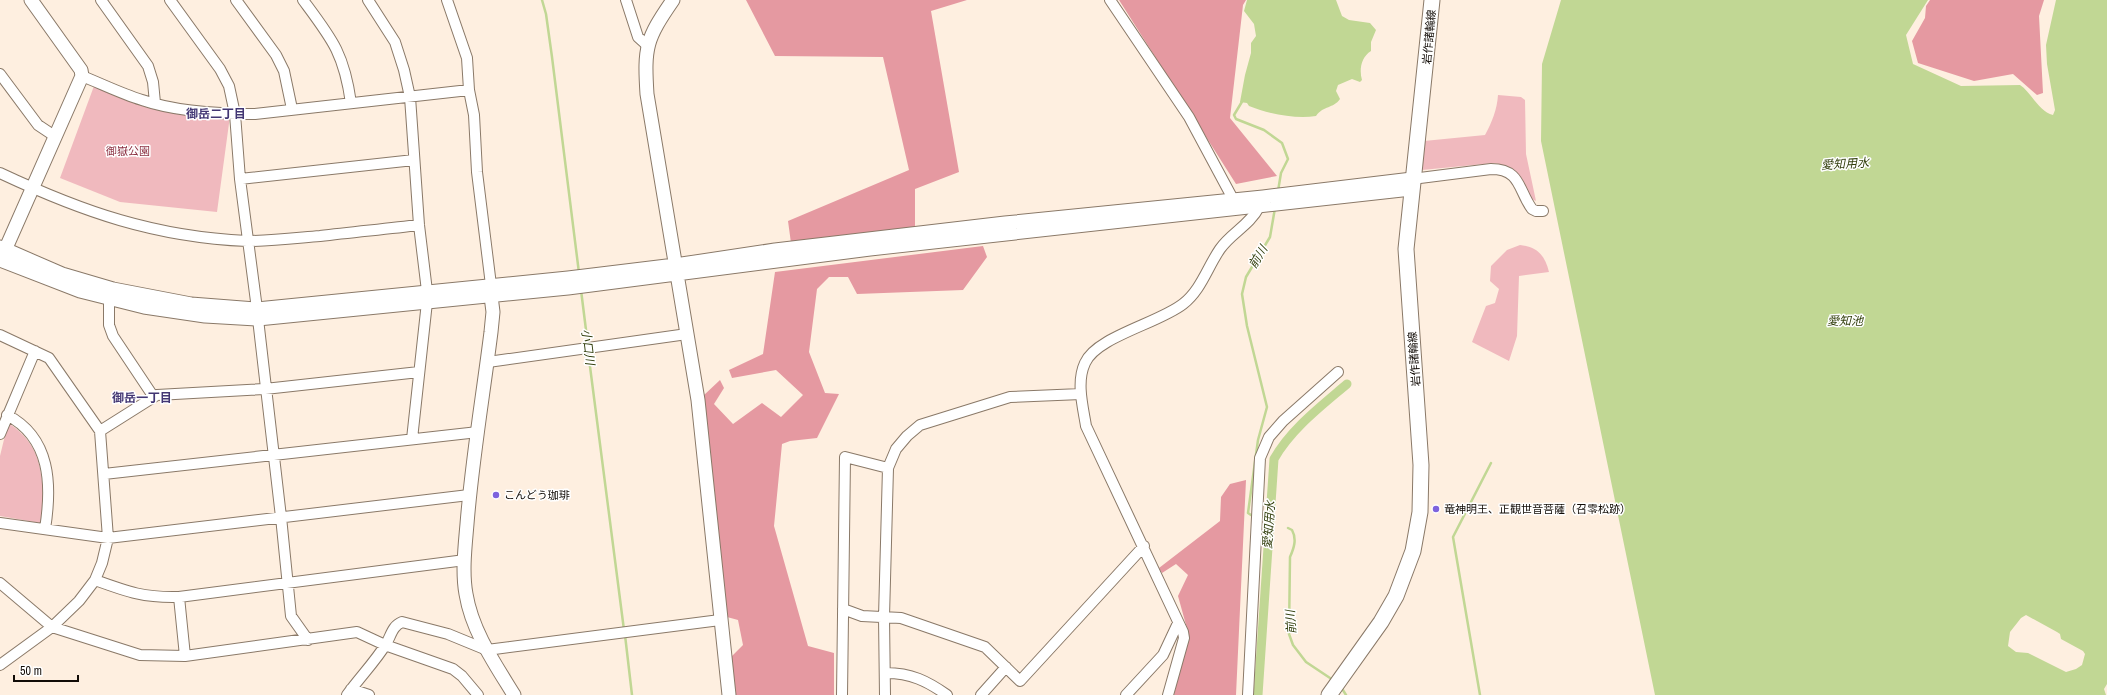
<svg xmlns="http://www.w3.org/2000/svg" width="2107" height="695" font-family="'Archivo Narrow','Noto Sans JP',sans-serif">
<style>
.green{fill:#f0b9be}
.forest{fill:#e599a1}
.water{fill:#c1d794;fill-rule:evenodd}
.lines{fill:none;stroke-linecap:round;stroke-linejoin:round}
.stream{stroke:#c1d794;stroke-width:2.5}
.canal{stroke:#c1d794;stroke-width:9}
.minor-casing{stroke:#8a7968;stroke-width:12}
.tertiary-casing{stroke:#8a7968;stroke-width:15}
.secondary-casing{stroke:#8a7968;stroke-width:17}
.minor{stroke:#fff;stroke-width:10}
.tertiary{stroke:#fff;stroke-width:13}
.secondary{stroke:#fff;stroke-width:15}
.poi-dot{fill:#7d63de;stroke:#fff;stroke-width:1.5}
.labels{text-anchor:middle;stroke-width:3;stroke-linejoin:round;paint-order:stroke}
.street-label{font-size:11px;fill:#110b06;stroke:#fff}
.park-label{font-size:11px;fill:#8c3243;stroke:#fff}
.poi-label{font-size:11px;fill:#110b06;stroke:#fff;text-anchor:start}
.neighbourhood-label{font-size:12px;font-weight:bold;fill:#423673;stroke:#fff}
.water-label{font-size:12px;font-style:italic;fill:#323f0d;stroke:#fff}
</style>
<rect width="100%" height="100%" fill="#feefe0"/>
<path class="green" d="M94,86L230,116L217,212L120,202L60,178Z
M1498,95L1521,97L1525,100L1526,154L1536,201L1530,198C1522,180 1515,166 1494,163L1422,170L1424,141L1485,135C1492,122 1497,110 1498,95Z
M1520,245C1537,247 1545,255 1549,272L1519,276L1517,336L1509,361L1472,342L1486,306L1495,303L1499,289L1490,281L1491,266L1507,250Z
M8,423C45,446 42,479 44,518L40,523L0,516V456Z"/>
<path class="forest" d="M746,0H967L931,11L959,172L915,189V228L791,243L788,221L909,170L883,57L775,56Z
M1119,0H1246L1243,5L1230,118L1277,176L1236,184Z
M1930,0H2044L2039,16L2043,93L2037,95L2013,74L1974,81L1918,63L1912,41L1925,18L1926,6Z
M983,246L987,257L963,290L857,294L848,277H829L817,289L809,352L825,393L839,394L817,438L790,441L782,444L774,526L808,646L834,653V695H736L731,657L743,645L738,620L727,617L703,396L720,380L724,388L714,404L733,424L762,403L781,417L803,395L776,370L732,378L729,370L763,354L775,272Z
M1246,480L1236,695H1174L1188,632L1178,596L1188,575L1176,564L1162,573L1159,568L1220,521L1221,497L1230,484Z"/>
<path class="water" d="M1247,0H1336L1342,16L1349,20L1370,23L1376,30L1371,42V51C1361,57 1359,70 1362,80L1360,82L1352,79L1338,85L1336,91L1340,99C1333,109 1324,105 1316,116C1295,119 1269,114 1249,106L1247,103L1240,102L1245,75L1251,53V43L1256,36L1254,24L1244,11Z
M1561,0H1928L1906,35L1913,64L1961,86L2020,85C2031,92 2039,112 2053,115L2055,110L2047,64L2046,45L2056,0H2107V684L2104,689L2106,695H1655L1541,141L1542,64ZM2026,615L2057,632L2060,634L2061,639L2083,651L2085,654L2082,665L2076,669L2066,672L2028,653L2016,652L2008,646L2010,632L2021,618Z"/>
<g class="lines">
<path class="stream" d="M542,0L546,14L552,57L579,273
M1243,100L1234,115L1236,119L1264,130L1282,143L1288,159L1281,173L1278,191
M581,290L588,346
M588,351L624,630
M1251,515L1248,513L1258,440L1267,407L1247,326L1242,294L1246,277L1270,237L1275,208
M1288,528L1292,530C1297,539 1294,548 1290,557L1289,634L1293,645L1306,662L1333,680
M625,635L632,695
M1341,687L1346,695
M1480,695L1453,537L1491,463"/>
<path class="canal" d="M1258,695L1274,459C1291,429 1320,407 1347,384"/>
<defs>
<path id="minor" d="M101,0L148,66L153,82L155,103
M170,0L220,69L229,86L235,114L240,179L257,309
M236,0L276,55L284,71L292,109
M303,0C332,39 344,53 351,103
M368,0L395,42L404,70L410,97L419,225L427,291
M447,0L467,58L469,90L474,115L477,172L491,285
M626,0L638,37L648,46
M1110,0L1189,117L1233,199
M0,74L38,125L56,137
M82,76C102,84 122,94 142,100C177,112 218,114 255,114L469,90
M0,173C83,212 155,237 247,241C271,241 296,238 320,236C353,232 386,229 419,225
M240,179L414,160
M1412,179L1491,169C1521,169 1518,190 1532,209L1536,211H1543
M109,299V325L113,336L153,396
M258,319L281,517L291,616L308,640
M0,335L49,358L100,431L108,538L102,563L95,580L79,601L52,627L0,665
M488,362L687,334
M7,415C51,438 52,485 45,529
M100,431L157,395L265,389L419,372
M0,434L35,351
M412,439L427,302
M104,474L478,432
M0,523L108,538L469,495
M95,580C128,592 144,598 179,597L465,560
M0,583L52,627L140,655L185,656L357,632L385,645L453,669L462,676L478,695
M179,597L185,656
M843,609L862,616L901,618L985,647L1020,681L1144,546
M886,673C911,673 927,681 947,695
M351,689L369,695
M347,695C359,678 375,662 386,644C391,636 392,626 402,622L448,634L487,650L720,620
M842,695L845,457L888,468
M885,695L884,617L888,468L896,449L907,436L920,425L1010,397L1081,394
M981,695L1006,667
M1126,695L1163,655L1178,623
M1168,695L1184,638L1183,632L1086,426C1083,407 1076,382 1085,363C1096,337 1159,323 1183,304C1201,290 1207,268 1220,249C1231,233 1250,225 1259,207
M1248,695L1260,458L1269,437L1283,421L1338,372"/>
<path id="tertiary" d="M673,0C646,39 644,47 647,94L698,400L729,695
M0,247L62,274L113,289L191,304L257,309L568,278L675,265L775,250L1005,223L1263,197L1412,179
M2,257L82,76L81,70L31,0
M0,260L80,291L144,307L205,316L258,319L568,288L870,249L1411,189
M491,296L493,312L491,332C483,396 472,460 467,524C465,547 462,572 466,594C472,631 495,664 514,695"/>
<path id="secondary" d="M1329,695L1381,622L1396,596L1413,551L1420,512L1421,465L1406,249L1432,0"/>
</defs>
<use href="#minor" class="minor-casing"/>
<use href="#tertiary" class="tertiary-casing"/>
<use href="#secondary" class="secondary-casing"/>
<use href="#minor" class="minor"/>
<use href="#tertiary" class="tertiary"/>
<use href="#secondary" class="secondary"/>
</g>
<g class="poi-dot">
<circle cx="496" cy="495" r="4"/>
<circle cx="1436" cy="509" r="4"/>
</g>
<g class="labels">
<g class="street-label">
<text transform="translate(1429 37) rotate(-85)" y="4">岩作諸輪線</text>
<text transform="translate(1414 359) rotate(-94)" y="4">岩作諸輪線</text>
</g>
<g class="park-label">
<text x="128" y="155">御嶽公園</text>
</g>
<g class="poi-label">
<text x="504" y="499">こんどう珈琲</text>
<text x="1444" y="513">竜神明王、正観世音菩薩（召零松跡）</text>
</g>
<g class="neighbourhood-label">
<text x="216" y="118">御岳二丁目</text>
<text x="142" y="402">御岳一丁目</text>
</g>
<g class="water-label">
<text transform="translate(1845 164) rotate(-3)" y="4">愛知用水</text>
<text transform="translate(1258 257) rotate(-59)" y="4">前川</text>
<text x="1845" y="325">愛知池</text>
<text transform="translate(588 347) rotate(83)" y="4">小口川</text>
<text transform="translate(1269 525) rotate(-86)" y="4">愛知用水</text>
<text transform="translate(1291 622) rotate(-94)" y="4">前川</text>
</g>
</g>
<path d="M14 675v6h64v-6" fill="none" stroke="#110b06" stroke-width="2"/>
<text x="20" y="675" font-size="12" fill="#110b06" stroke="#ffffff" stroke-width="3" paint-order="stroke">50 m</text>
</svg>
